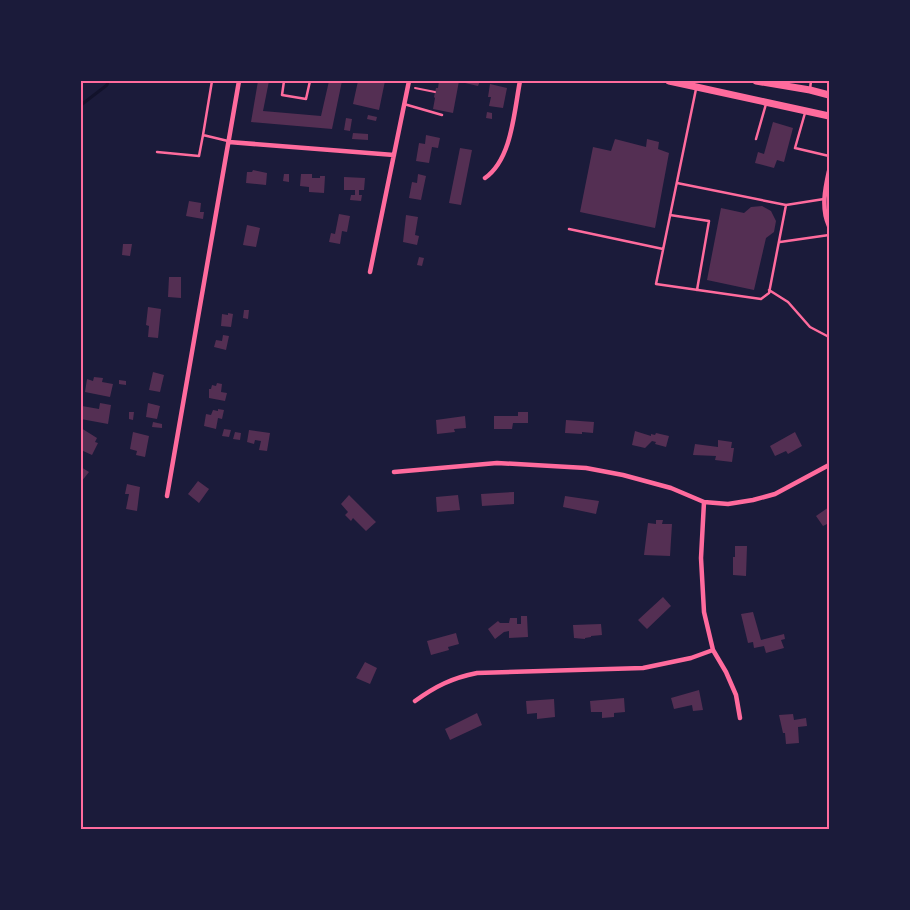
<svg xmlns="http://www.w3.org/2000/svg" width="910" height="910" font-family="Lato,sans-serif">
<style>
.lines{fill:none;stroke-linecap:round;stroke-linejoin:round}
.stream{stroke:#12122b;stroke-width:3}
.building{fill:#542f53}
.path{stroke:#ff6b9d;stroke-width:2}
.service{stroke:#ff6b9d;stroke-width:2.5}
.minor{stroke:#ff6b9d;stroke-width:4.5}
.primary{stroke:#ff6b9d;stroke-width:7}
.neatline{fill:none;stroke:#ff6b9d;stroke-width:2}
</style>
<rect width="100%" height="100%" fill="#1b1b3a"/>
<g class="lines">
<path class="stream" d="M81,105L107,85L108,81"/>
</g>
<path class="building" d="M258,81H269L263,111L321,116L329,81H342L332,129L251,122Z
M358,81H385L379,110L353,104Z
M439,81H459L453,113L433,109L435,98L434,97L435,92L436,88H438Z
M466,81H480L478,86L465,83Z
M490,84L507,88L503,108L489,106L491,97H488Z
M487,112L492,113V119L486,118Z
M368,115L377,117L376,121L367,119Z
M346,118L352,119L350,131L344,130Z
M773,122L793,128L784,162L777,160L774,168L755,163L758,152L764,154Z
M353,133L368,134V140L352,139Z
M426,135L440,138L438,148L432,147L429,163L416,161L419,143L425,144Z
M615,139L646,147L647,139L659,142L658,149L669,153L655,228L580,212L593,147L611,151Z
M460,148L472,150L461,205L449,203Z
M253,170L267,173L266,185L246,183L247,172H252Z
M284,174H289V182L283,181Z
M301,174H312V178H320V176H325L324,193L309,192V187L300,186Z
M418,174L426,176L421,200L409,198L412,182L417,183Z
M344,177L365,178L364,190H359V195H362L361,201L350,200L351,195H355V190H344Z
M189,201L201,203L200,212H204L203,219L186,216Z
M762,206L771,211L776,221L774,232L766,238L754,290L707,280L721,208L744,213L751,207Z
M339,214L350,216L347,232L342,231L340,244L329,242L331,233L335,234Z
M406,215L418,217L415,235L419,236L417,245L403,242Z
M247,225L260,228L256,247L243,245Z
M123,244H132L130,256L122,255Z
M419,257L424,258L422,266L417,265Z
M169,277H181V298L168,297Z
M148,307L161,309L158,338L148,337L149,326L146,325Z
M244,310H249L248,319L243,318Z
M228,313L233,314L231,327L221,326L222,314L228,315Z
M223,335L229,336L226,350L214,347L216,340L222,341Z
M153,372L164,375L160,392L149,390Z
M94,377L103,378L102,382L113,384L110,397L85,392L87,379L93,381Z
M119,380L126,381V385L119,384Z
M217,383L222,384L221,392L227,393L225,401L209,398V389H211L212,385L216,386Z
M100,403L111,405L108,424L81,419L82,406L99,409Z
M148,403L160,406L157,419L146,417Z
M218,409L224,410L222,419L218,418L216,429L204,426L206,414L211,415L213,410L218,411Z
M129,412H134L133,420L129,419Z
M518,412H528V423H513L512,429H494V416H518Z
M465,416L466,428L454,429L455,432L437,434L436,420Z
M566,420L594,422L593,433L582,432V434L565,433Z
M153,422L162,424V428L152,427Z
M81,428L97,438L95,442L98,443L92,455L81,450Z
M224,429L231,430L229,437L222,436Z
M249,430L270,433L267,451L259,450L261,441L255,440L254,444L247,442Z
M635,431L651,436V434L655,435L656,433L669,436L666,447L655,444L656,442L652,441L645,448L632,445Z
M133,432L149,436L145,457L136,455L137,451L130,449Z
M235,432L241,433L240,440L233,439Z
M795,432L802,446L788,454L786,451L775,456L770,446Z
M718,440L732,442L731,448H734L732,462L715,460L716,456L693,455L695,444L718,447Z
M81,467L89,472L81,482Z
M198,481L209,489L199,503L188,494Z
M127,484L140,487L137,511L126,509L129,494H125Z
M514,492V504L482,506L481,494Z
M349,495L376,522L366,531L353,518L351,521L345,515L348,512L341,504Z
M458,495L460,510L437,512L436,497Z
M565,496L599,501L596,514L563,507Z
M829,507V523L823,526L816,516Z
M656,520H663L662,524H672L670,556L644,555L648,523L656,524Z
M735,546H747L746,576L733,575V557H735Z
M663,597L671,606L647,629L638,620Z
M753,612L761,640L784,634L785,639L781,640L784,648L766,653L764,646L754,648L753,642L748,643L741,614Z
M521,616H527L528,637L509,638V631L504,632L495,639L488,629L498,621L500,623H509L510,618H517V624H521Z
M601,624L602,635L591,636V637L585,638V639L574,638L573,625Z
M456,633L459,644L448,647L449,650L431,655L427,641Z
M365,662L377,668L370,684L356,678Z
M699,690L703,710L693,711L692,705L674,709L671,698Z
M624,698L625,712L614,713V717L602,718V712H591L590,701Z
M554,699L555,717L537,719V713L527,714L526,701Z
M477,713L482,725L450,740L445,729Z
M793,714L794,720L806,718L807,726L798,727L799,743L786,744L785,733H783L779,715Z"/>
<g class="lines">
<path class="path" d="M415,88L435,92"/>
<path class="service" d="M284,81L282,95L306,99L310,81
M810,89L811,81
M404,104L442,115
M805,113L795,148L829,156
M203,135L212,81
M756,139L766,104
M157,152L199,156L203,135L228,141
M677,183L786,205L769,293L761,299L656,284L696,89
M786,205L824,199
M670,215L709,221L697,290
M569,229L663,249
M780,242L829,235
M769,290L788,302L810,327L829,337
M828,337L829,327"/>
<path class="minor" d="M229,142L394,155
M829,171C825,189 821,208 829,226
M485,178C512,159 514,112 520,81
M370,272L409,81
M394,472L497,463L586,468L623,475L671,488L704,502L728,504L753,500L775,494L829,465
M167,496L239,81
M704,502L701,558L704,612L713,650L726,672L736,695L740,718
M415,701C436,686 452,678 477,673L643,668L691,658L713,650"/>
<path class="primary" d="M669,81L829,116
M756,81L810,90L829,95"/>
</g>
<rect width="910" height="910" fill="none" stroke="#1b1b3a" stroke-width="165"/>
<rect x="82" y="82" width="746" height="746" class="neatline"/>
</svg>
